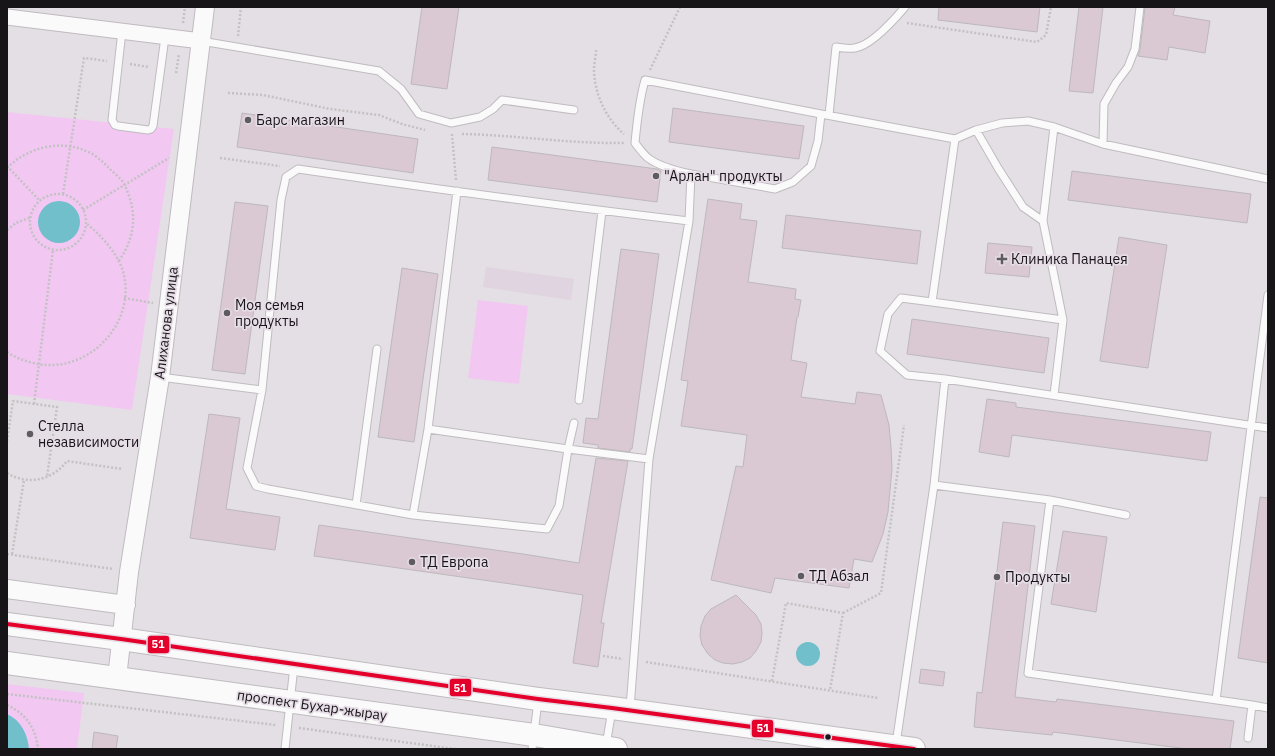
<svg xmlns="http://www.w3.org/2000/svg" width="1275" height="756" font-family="'IBM Plex Sans',sans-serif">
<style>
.built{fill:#dfd4df}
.green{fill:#f2c8f2}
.water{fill:#72bfcc}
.building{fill:#dac9d2;stroke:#bcb8bb}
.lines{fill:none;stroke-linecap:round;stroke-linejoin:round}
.service-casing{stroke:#bfbbbf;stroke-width:9}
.minor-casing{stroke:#bfbbbf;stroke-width:17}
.tertiary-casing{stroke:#bfbbbf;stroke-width:20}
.primary-casing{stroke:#bfbbbf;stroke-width:24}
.path{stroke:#c3c1c3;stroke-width:2.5;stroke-dasharray:2 2;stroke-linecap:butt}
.service{stroke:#fbfafb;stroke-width:7}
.minor{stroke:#fbfafb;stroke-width:15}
.tertiary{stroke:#fbfafb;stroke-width:18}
.primary{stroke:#fbfafb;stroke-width:22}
.bus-1-casing{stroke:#e6dde6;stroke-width:7}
.bus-1{stroke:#e4002b;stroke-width:4}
.poi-dot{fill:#5f5c5f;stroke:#e6dde6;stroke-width:1.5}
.bus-dot{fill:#181518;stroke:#e6dde6;stroke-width:1.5}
.labels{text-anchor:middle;stroke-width:3.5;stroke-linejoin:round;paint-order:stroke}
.poi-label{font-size:14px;fill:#181518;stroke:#e6dde6;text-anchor:start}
.street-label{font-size:14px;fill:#181518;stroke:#e6dde6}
.line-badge{stroke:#e6dde6;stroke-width:1.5}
.badge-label{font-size:11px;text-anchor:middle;font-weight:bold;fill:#fff}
</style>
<rect width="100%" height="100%" fill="#e4dfe4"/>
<path class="built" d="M486,267L574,279L571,300L483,287Z"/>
<path class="green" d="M7,112L174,129L132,410L7,394Z
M478,300L528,306L519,384L468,378Z
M7,684L84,693L77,749H7Z"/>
<path class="water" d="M38 222a21 21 0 1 1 42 0a21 21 0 1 1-42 0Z
M796 654a12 12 0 1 1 24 0a12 12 0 1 1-24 0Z
M7,714C21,720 28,735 29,749H7Z"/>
<path class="building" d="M422,7H459L447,89L411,84Z
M939,7H1040L1037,32L938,20Z
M1079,7H1103L1093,93L1069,91Z
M1145,7H1175L1173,15L1210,21L1205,53L1169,47L1167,60L1138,56L1140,50Z
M673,108L804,126L799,159L669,142Z
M242,113L418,139L413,173L237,147Z
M492,147L657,169L661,171L657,202L488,180Z
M1072,171L1251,194L1247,223L1068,200Z
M708,199L742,204L740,219L757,221L748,282L796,289L795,299L801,300L798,317H797L791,360L807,363L801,397L855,404L857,392L881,395L889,425L891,447L892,469L888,512L883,534L872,562L854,559L849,588L775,578L771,593L711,580L736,466L743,467L747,435L681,426L688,381L681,380Z
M235,202L268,206L245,374L212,370Z
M786,215L921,231L917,264L782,248Z
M1119,237L1167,245L1148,368L1100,361Z
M988,243L1032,247L1029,277L985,273Z
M621,249L659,254L632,449H630V452L598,448V445L583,443L586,418L598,419Z
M402,268L438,274L414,442L378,437Z
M912,319L1049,338L1044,373L907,354Z
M987,399L1016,403V407L1211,432L1207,461L1012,435L1009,457L979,452Z
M209,414L240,418L226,509L280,517L275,550L190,538Z
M596,458L628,461L601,623H604L598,667L573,663L583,595L518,585L314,556L319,525L523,554L579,563Z
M1260,497L1268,498V663L1238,658Z
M1003,522L1035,526L1015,697L1056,702L1057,699L1234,721L1230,749H1188L1053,732L1052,735L974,727L977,692L982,693Z
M1063,531L1107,537L1096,612L1051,604Z
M736,595L756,615L761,624L762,633L761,642L756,651L750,658L742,662L733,664L723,663L715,660L708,654L702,645L700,636L701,626L705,616L711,609Z
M921,669L945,672L943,686L919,683Z
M94,732L118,736L116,749H92Z"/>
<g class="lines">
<defs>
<path id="service" d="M122,31L112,120L115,125L118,126L148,130L151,129L153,126L165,37
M201,41L379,71L401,89L419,114L451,123L480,117L493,109L502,100L574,110
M829,115L836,47C842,48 849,49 855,48C872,45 894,20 905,7
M976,130L998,168L1023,207L1043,221L1063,320
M955,139L932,302L901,298L888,314L880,351L907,375L945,379L1268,428
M1103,144L1104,104L1116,83L1128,67L1135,49L1140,7
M691,174L775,189L793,182L811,166L818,141L821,114L955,139L976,130L1002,123L1028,121L1054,127L1103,144L1268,179
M457,191L428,429L413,515L547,529L559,506L568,449L649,459
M1043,221L1054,127
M932,302L1063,320L1054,395
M160,377L262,390
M579,400L602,211
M428,429L568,449L574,423
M934,485L1050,500L1028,673L1252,705
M1050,500L1126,515
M356,505L377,349
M413,515L268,489L256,486L247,468L262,390L281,200L286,177L298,169C429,188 559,206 689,221
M1216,700L1268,295
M630,708L649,459L689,221L691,174C677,171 660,167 648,158C643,154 639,148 635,143C637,121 639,101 645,80L821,114
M1248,738L1252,705L1268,708
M896,744L934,485L945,379
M606,745L612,710
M285,749L294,666
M532,749L538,701"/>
<path id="minor" d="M7,17L201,41"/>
<path id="tertiary" d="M7,589L126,605
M117,678L129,572L160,377L205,7"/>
<path id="primary" d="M7,624L121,639L538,699L612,708L914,749
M7,663L534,735L616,749"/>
</defs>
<use href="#service" class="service-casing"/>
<use href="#minor" class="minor-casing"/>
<use href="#tertiary" class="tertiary-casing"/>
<use href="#primary" class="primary-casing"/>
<path class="path" d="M183,23L185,7
M907,23L1037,42L1046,35L1051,7
M238,36L241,7
M596,50C596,56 594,63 594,69C594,93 606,119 624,134
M130,64L149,67
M650,70L680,7
M176,73L179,54
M228,93L263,95L330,109L379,115L402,124L425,130
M452,134L456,180
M462,134C516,135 570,144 625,143
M220,158L280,166
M7,166L40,201
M7,168C27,148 59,139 86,151C95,154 103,162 110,169C114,173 119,177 123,182C126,187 128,193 130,199C137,221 132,243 118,262
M63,194L84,58L107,61
M30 222a28 28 0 1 1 56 0a28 28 0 1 1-56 0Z
M83,210L169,158
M7,230L16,223L31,217
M124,298L153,303
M7,352C16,358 27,362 38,364C88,373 135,325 124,275C120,256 101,235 87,224
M34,404L53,250
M7,441L13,401L57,407L47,477
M7,473C28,486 53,480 67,461L122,469
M7,554L113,569
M12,554L24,480
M843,613L881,593L904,425
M603,656L623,659
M646,662L878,698
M772,681L786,603L843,613L830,690
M7,694L276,725
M7,705C26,714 36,728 38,749
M299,728L455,749"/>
<use href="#service" class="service"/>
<use href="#minor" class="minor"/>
<use href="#tertiary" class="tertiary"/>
<use href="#primary" class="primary"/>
<defs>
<path id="bus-1" d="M7,624L121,639L538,699L612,708L914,749"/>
</defs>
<use href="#bus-1" class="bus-1-casing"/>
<use href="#bus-1" class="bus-1"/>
</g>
<g class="poi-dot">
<circle cx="248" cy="120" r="4"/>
<circle cx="656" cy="176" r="4"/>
<path d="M1000 253h4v4h4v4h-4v4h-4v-4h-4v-4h4z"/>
<circle cx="227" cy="313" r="4"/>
<circle cx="30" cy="434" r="4"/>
<circle cx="412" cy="562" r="4"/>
<circle cx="801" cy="576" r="4"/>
<circle cx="997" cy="577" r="4"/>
</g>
<circle class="bus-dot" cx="828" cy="737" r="3.5"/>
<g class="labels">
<g class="poi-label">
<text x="256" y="125">Барс магазин</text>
<text x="664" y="181">"Арлан" продукты</text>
<text x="1011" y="264">Клиника Панацея</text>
<text x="235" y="310">Моя семья<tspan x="235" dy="16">продукты</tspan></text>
<text x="38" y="431">Стелла<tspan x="38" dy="16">независимости</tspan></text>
<text x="420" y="567">ТД Европа</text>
<text x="809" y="581">ТД Абзал</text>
<text x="1005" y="582">Продукты</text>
</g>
<g class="street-label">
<text transform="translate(166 323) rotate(-83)" y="5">Алиханова улица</text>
<text transform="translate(312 705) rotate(8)" y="5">проспект Бухар-жырау</text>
</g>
</g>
<g class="line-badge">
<rect x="147" y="635" width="23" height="19" rx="4" fill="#e4002b"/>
<rect x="449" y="678" width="23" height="19" rx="4" fill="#e4002b"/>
<rect x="751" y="719" width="23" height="19" rx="4" fill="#e4002b"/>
</g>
<g class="badge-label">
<text x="158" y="648">51</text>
<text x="460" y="692">51</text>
<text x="763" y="732">51</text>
</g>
<rect width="1275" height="756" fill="none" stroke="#181518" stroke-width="16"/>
</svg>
